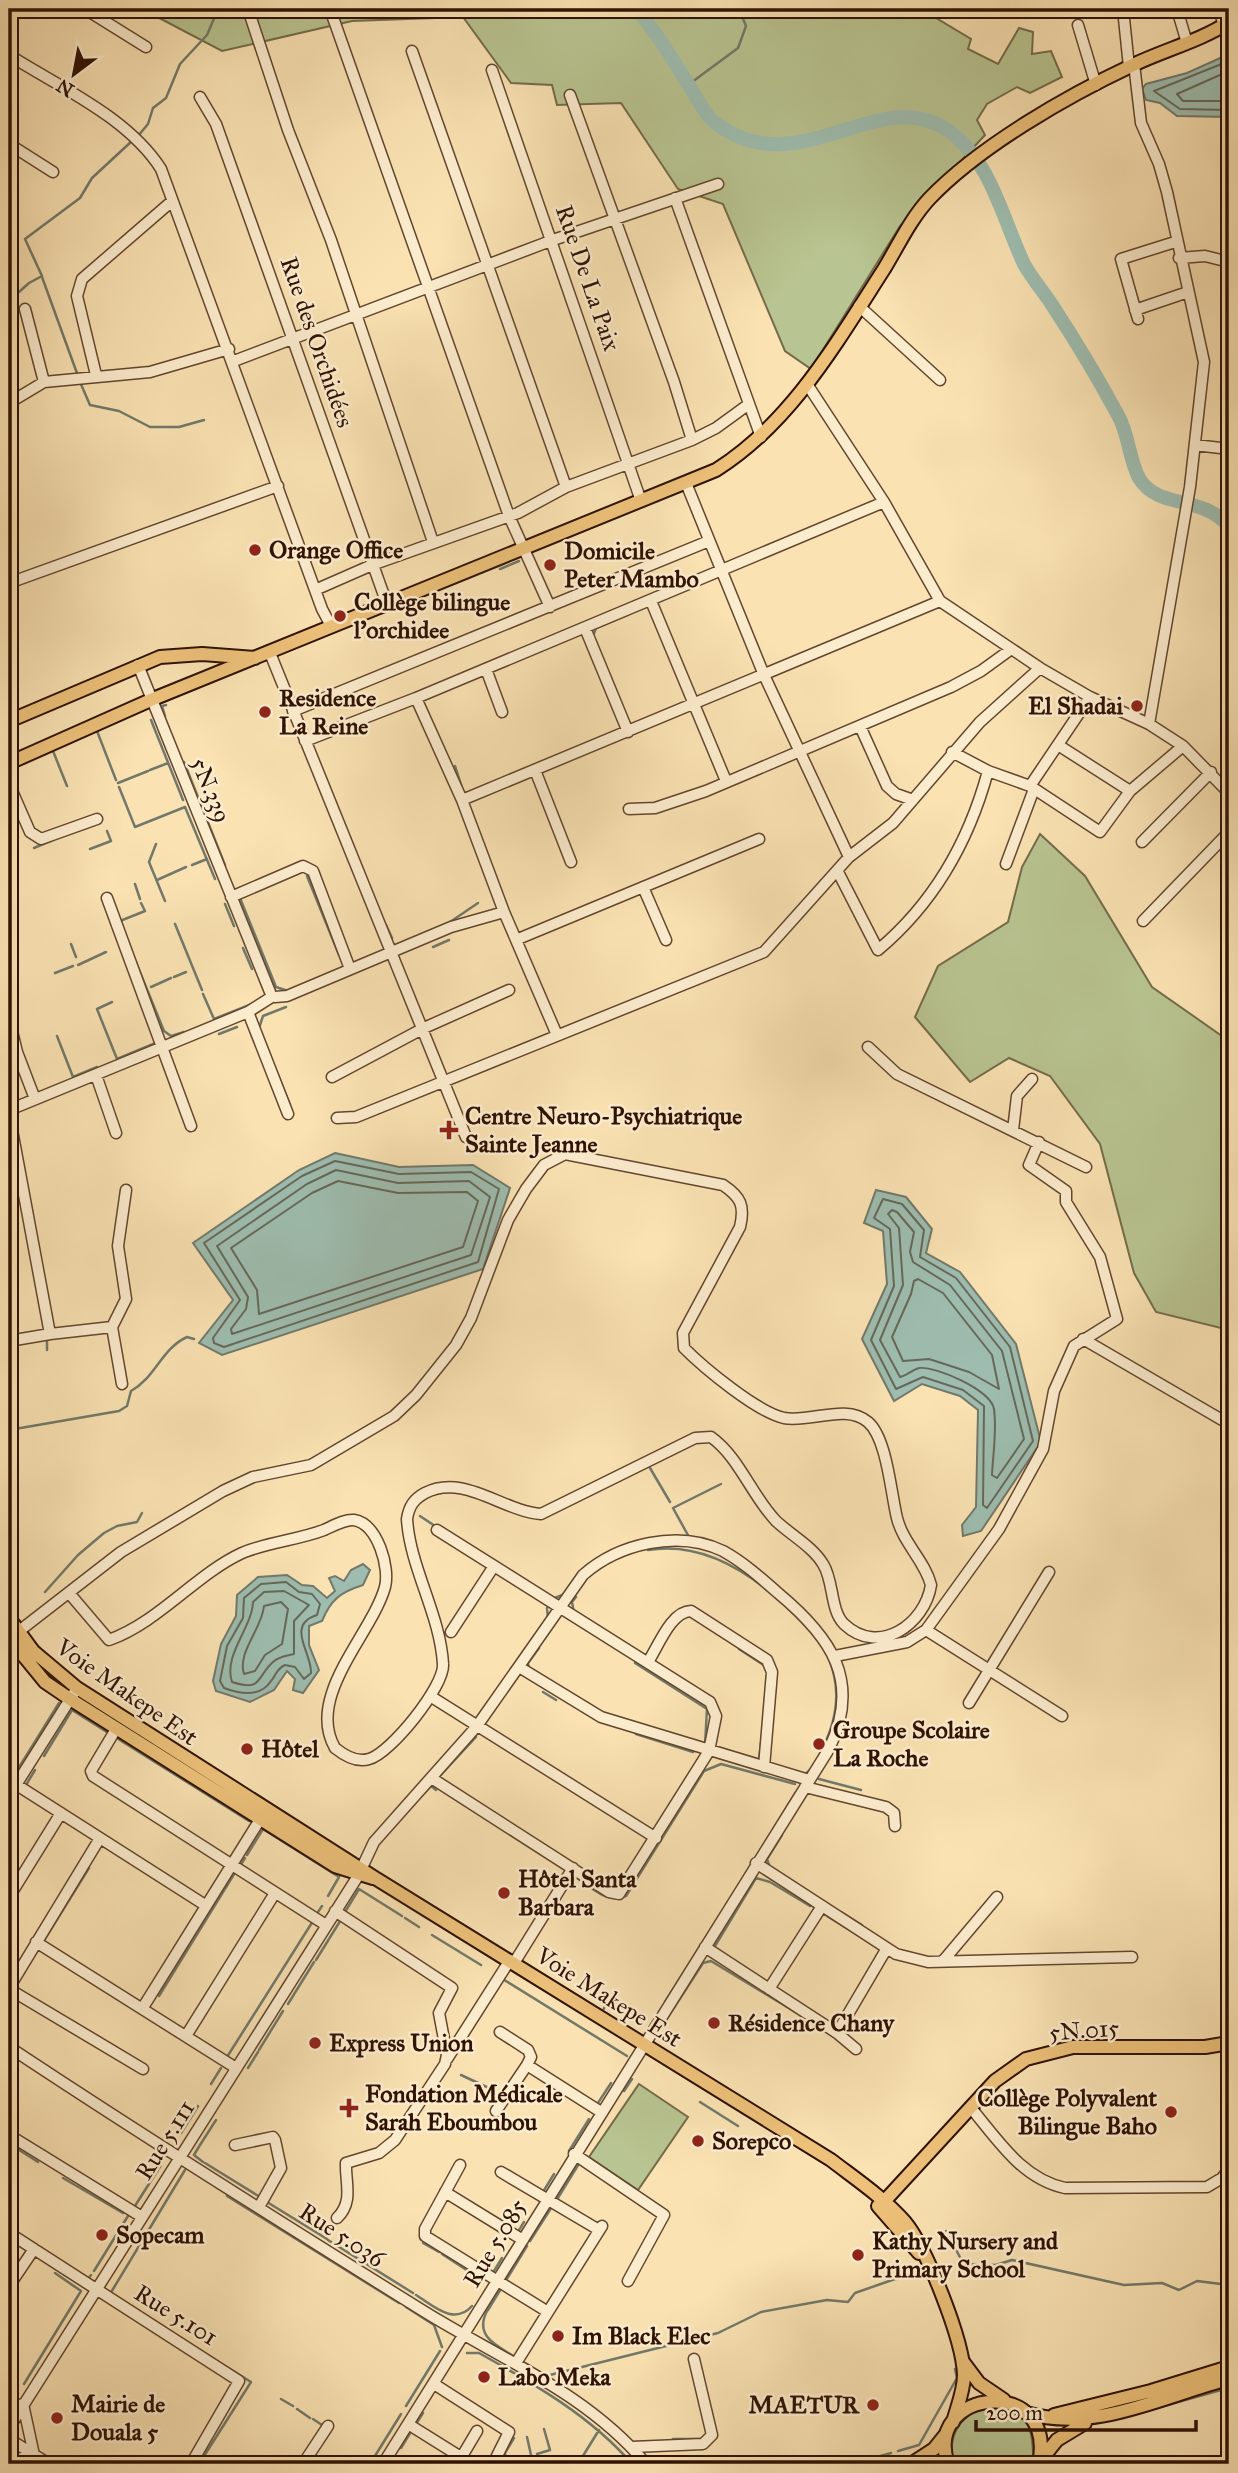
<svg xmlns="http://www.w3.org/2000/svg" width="1238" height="2473" font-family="'IM FELL Great Primer',serif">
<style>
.green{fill:#b8c491;stroke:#746b4a;stroke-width:2}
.water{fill:#9ebdb0;stroke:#72796a;stroke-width:2}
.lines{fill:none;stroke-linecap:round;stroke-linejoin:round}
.shore{stroke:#666859;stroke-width:2}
.stream{stroke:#72796a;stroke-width:2.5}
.river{stroke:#9ebdb0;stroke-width:14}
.minor-casing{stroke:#62462e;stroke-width:13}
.major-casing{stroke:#2f1202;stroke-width:16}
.minor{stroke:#fcecce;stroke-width:10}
.major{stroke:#edc17a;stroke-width:12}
.poi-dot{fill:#8f2418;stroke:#fcecce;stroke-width:2.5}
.labels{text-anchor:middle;stroke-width:5;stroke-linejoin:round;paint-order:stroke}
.street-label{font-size:24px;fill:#2f1202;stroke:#fcecce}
.poi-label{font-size:24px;font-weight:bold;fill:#2f1202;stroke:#fcecce;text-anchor:start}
</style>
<rect width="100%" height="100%" fill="#fae2b3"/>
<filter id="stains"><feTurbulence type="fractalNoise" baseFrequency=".00286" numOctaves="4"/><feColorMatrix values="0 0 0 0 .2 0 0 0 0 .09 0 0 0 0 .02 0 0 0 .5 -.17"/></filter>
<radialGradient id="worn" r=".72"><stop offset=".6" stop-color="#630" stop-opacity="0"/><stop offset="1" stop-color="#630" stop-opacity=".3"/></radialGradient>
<path class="green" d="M142,9H921L971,39L968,49L998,64L1019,28L1033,32L1032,54L1051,51L1062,77L1030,93L1017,87L987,104L977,120L985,135L900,226L811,369L785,351L723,204L678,189L621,103L557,105L552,85L511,83L463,17L352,21L222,51Z
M1040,834L1085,876L1152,987L1229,1041V1330L1156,1312L1134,1273L1100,1144L1050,1076L1009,1058L970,1082L915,1017L938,966L1008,922L1022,867Z
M639,2084L688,2117L638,2190L589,2157Z
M991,2406C1030,2410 1034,2430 1033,2464H954C946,2435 961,2413 991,2406Z"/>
<path class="water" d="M1229,54V117L1177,116L1160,103L1146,100L1142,89L1146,84L1187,73Z
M335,1153L399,1167L473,1165L510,1188L483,1269L222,1355L199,1343L233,1300L193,1243L299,1170Z
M876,1190L906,1197L932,1229L926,1253L960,1272L1016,1344L1041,1442L981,1531L963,1536L962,1525L976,1507L978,1410L960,1396L922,1384L894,1401L862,1339L887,1284L883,1231L864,1223Z
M363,1564L370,1570L363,1585C341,1592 331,1599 322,1621L309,1626V1645L319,1670L303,1693L293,1690L295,1679L287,1671L274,1690L250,1702L216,1691L213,1681L221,1644L236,1616L237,1595L258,1577L287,1575L302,1585L313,1586L327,1598L335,1591L329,1578L335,1576L344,1581L351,1570Z"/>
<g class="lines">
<path class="shore" d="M1229,61L1154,91L1180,109L1229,110
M1229,71L1177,94L1183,101H1229
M335,1161L399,1174L471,1172L499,1189L478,1262L224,1347L214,1343L213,1338L240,1300L204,1243L302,1176Z
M336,1170L398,1183L469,1181L490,1197L471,1255L232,1334L231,1329L246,1309L248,1297L217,1246L307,1184Z
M338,1181L398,1193L467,1192L478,1201L463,1247L259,1314L257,1290L231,1248L312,1193Z
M883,1199L902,1204L924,1230L920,1257L956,1278L1010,1347L1033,1441L987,1508L983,1505L984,1406L963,1390L923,1377L896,1389L871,1340L894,1286L890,1229L874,1218Z
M892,1210L897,1212L914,1232L910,1252L913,1262L950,1285L1002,1351L1024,1439L997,1478L992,1475C993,1454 997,1430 994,1409C991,1390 936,1366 919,1368C912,1370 906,1376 900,1377L880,1340L903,1285L899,1228L888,1214Z
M918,1279L943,1293L992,1355L999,1389L969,1372L929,1359L903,1361L892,1337L911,1294L914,1281Z
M286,1582L299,1592L312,1594L320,1604L317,1615C285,1625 312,1653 311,1673L304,1679L295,1667L285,1665C276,1669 277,1674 271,1681C260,1698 240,1694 224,1688L220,1681L227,1646L243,1618L244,1598L261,1584Z
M284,1591L309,1605L294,1621V1654C287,1656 279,1656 273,1662C256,1677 263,1692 232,1682C223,1655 252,1628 253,1602L264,1592Z
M281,1602L288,1609L282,1644L265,1655L255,1671L244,1674C237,1652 262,1629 264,1606Z"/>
<path class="stream" d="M688,85L738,48L746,26L739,9
M138,136L148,124L153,108L166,98L180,64L207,35L218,9
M42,277L78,376
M9,301L29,283L42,276L25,239L80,198L92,178L133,140
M80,382L90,405L119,411L150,427H179L204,420
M500,569L519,561
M593,636L596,628L627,615
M165,716L162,706L166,705
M151,720L183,800
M97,731L116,780
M53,751L67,786
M184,762L225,865
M455,766L462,788
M150,770L168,763
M9,771L11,782
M118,783L148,771
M119,787L135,827L185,807L215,879
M156,844L149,862L165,901
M34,848L53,840
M90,849L111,841L107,831
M192,865L207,859
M307,876L339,955
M157,880L186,867
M135,884L140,899
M240,898L276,987L288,991
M225,904L234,926
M120,921L145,911L141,903
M175,924L202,990
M447,924L478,903
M386,925L392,938
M71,944L76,957
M433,947L449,940
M243,948L252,969
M135,960L164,1031L171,1036L184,1032
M78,965L106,952
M55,973L73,966
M174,977L186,972
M151,987L171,978
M203,994L214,1019L252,1004
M112,1002L97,1009L117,1059L158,1042
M259,1028L263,1016L286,1007
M219,1034L237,1027
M57,1036L73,1077L97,1067
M278,1075L290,1105
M47,1338V1350
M9,1430L119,1411L127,1406L131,1391C156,1377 161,1349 187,1337L194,1339
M650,1468L670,1502
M420,1516L435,1526
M689,1537L673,1508L721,1484
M648,1550C714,1539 771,1587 812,1633
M45,1592L78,1555L104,1533L117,1526L137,1522L142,1513
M552,1599L565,1594
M9,1607L10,1610
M547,1608L548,1619
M574,1613L572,1602L576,1597
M30,1637L47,1656
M739,1649L765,1666
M635,1663L707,1709L705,1745
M529,1669L528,1663L539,1648
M543,1692L556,1700
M773,1713L775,1692
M636,1734L693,1752
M115,1737L249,1821
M820,1753C836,1724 842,1691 829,1659
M44,1756L72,1710L110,1734
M759,1760L762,1735
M804,1775L810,1770
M13,1777L59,1703
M438,1778L476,1737
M819,1779L861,1790
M26,1785L35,1770
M408,1810L431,1786L436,1790
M247,1855L263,1829L339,1877L328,1896
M240,1866L245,1858
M579,1867L612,1887L619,1886
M770,1868L767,1859L782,1835
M382,1875L409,1892
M573,1875C588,1885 609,1906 626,1896L704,1771L721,1764L795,1784
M743,1878L796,1792
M345,1912L359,1889L402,1916
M841,1912L862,1925
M316,1915L322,1906
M827,1916L858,1935
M405,1918L419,1927
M432,1935L481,1965
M43,1942L89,1868
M715,1946L756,1878L770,1882L810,1906
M316,1960L342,1918
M501,1978L627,2056
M159,1996L236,1871
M665,2002L721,1913
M288,2004L314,1962
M602,2012L610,1997
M666,2020L703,1963L711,1961L807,2019
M259,2050L283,2011
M227,2057L313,1921
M248,2068L258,2052
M461,2075L491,2089
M211,2084L221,2068
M624,2091L632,2079
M700,2102L738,2126
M598,2103L611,2083
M181,2133L198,2106
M200,2145L216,2120
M200,2145L194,2155L203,2162
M16,2148L38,2162
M569,2151L589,2119
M205,2163L260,2197
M63,2178L123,2213
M543,2192L554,2174
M227,2196L399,2303
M556,2201L580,2162
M267,2202L327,2239
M133,2209L161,2165
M946,2231L962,2261
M518,2232L524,2222
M328,2240L413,2293
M530,2241L553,2205
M423,2243L439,2252
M442,2254L468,2271
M957,2264L996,2265L1012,2260L1124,2285L1162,2283L1179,2290L1197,2281L1229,2285
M936,2266L956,2315
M94,2271L128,2216
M494,2271L502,2258
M471,2272L476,2276
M87,2280L91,2275
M505,2282L527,2246
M110,2294L185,2170
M416,2295C434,2306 454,2326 472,2306
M406,2307L434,2325L442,2347
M488,2310L502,2287
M487,2311C474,2336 496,2345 515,2357
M188,2343L251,2382L199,2464
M967,2352L970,2361
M467,2353H479C533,2383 592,2417 632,2464
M520,2360L540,2372
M550,2375L718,2333L761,2312L827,2300L848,2302L855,2293L895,2279L917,2277
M24,2384L81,2291L55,2273
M281,2399L293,2406
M406,2406L440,2351
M1157,2408L1228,2388
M297,2409L310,2418
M313,2419L325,2427
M416,2424L423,2413
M527,2437L531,2455
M673,2439H701
M401,2448L412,2430
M898,2451L919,2445L957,2378L955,2369
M537,2454L550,2450L544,2429
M370,2464L401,2414
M503,2464L506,2459L505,2453L514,2438
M578,2464L599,2430
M852,2464L891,2453"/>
<path class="river" d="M636,9C658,34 675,63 693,92C699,101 705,115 714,122C798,188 878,81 949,131C991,161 1003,220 1024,264C1032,279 1045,293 1054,308C1077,343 1099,380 1119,417C1129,436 1129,459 1139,478C1158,510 1201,494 1229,526"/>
<defs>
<path id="minor" d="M85,9L146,47
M248,9L288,130L331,240L433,542
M330,9L509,516L550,607
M1123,9L1129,67
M1177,9L1187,43
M1219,9L1224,26
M1078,25L1096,85
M412,51L566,487
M9,55C59,87 128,117 161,169L322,609L331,626
M1134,64L1141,123L1159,164L1167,192L1204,362L1190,487L1149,724
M492,70L641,501
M200,97L216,124L387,604
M9,144L53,172
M675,198L761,437
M1179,258L1205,256L1229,262
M859,306L940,380
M25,309L44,382
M1135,310L1188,292
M1138,319L1121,259L1175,242
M234,361L553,240L718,184
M96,375L77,296L82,279L171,202
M807,384L884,502L940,601L1040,668L1090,697L1149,724L1183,746L1229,793
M9,403L44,382L150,372L229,349
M692,440L716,428L749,404
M1195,445L1229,449
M686,483L764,675L849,857
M9,583L278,486
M315,590L372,565L518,513L566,487L692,440L674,382L570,95
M651,601L726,781
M585,628L628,732
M270,653L466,1137
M138,665L270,992
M486,669L502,712
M416,698L462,800L504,912L557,1035
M293,711L709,541
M860,726L887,786L896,794L913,800
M305,741L416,698L884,502
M1058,745L1130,791
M952,752L988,771L1030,786L1100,832L1130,791L1183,746
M535,770L571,862
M9,784L30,832L41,839L97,819
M1030,786L1090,697
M462,800L940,601
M629,809L655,808L706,791L951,687L981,671L1010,650
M1142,842L1211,772
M1006,864L1034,789
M838,872L878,950C934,903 969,841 988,771
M643,887L666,940
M231,897L303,866L313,871L350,969
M107,898L191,1126
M1143,921L1229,832
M518,939L759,839
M275,997L287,996L451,927L504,912
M248,1012L288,1114
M9,1019L17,1052L35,1099
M868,1047L897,1074L1086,1167
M96,1075L116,1133
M332,1077L424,1028L509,990
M9,1110L248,1012L270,998
M9,1114L50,1334L9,1341
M337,1118L356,1117L764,952L849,857L893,823L980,722L1040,668
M1013,1130L1017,1096L1032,1079
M50,1334L112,1327
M1083,1339L1229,1424
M122,1384L112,1327L126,1299L118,1246L126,1190
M926,1630L1062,1716
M451,1632L494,1566
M14,1635L121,1552L223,1491L253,1477L311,1465L394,1416L416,1395L456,1345L471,1318L508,1220L526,1189L544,1165L565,1154L723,1185C741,1197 745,1206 740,1227L683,1333L684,1348C704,1368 757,1412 784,1418C810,1423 846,1403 868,1422C887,1438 891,1494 897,1518C903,1543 925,1561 931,1585C925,1624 879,1657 844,1624C830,1610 834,1581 823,1564C813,1547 791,1535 776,1521C752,1496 739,1457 711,1437L695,1438L541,1514C502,1511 464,1473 425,1493C414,1499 409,1506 407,1519C410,1568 440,1614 443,1664C445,1686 390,1754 369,1759C357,1763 345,1756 335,1748C305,1696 372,1634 385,1587C390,1568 378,1524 354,1520C345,1519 333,1526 324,1530C298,1540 268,1542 242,1553C195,1575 159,1622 109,1640L69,1593
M835,1656L907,1642L926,1630L999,1529L1043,1449L1054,1391L1074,1346L1117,1319L1100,1257L1066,1202V1191L1029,1165L1039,1142
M648,1662C658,1647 671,1611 691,1611L767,1660L772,1672L764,1767
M519,1667L601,1717L809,1780
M430,1696L656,1838
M969,1703L1049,1572
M116,1729L91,1771L93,1776L326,1925
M433,1779L609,1892L619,1894L709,1751L716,1716L710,1702L437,1530
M9,1780L205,1905
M805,1787L886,1807L894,1813L895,1826
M9,1796L74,1693
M756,1863L896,1954L928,1962L1132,1957
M9,1897L61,1813
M335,1911L452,1988L439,2013L447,2055L445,2064L395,2140L379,2153L346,2163C345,2182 354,2202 337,2218
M36,1942L236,2068
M705,1947L837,2033L856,2049
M943,1961L997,1897
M514,1963L573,1868
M9,1988L100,1838
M9,1989L143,2069
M769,1989L822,1906
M142,2009L264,1813
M500,2032L528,2050L531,2057L527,2065L601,2112
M837,2033L887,1948
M186,2036L275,1893
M9,2047C146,2138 285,2225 425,2312C501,2359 588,2394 646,2464
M447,2059L510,1960
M971,2108C998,2140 1022,2179 1065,2188L1207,2187L1222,2178L1229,2169
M496,2111L527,2065
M9,2135L142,2217
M235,2145L273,2137L275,2140L281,2168L259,2207
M574,2154L664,2215L628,2281
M460,2165L425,2229V2236L548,2312
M501,2172L599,2230
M445,2192L523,2240
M9,2233L239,2381L191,2464
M9,2286L34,2249
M516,2363L602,2226
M434,2384L509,2432L493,2464
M9,2408L23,2404L34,2455L9,2461
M408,2424L472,2464
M9,2428L358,1876L374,1842L477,1726L583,1575C618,1544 678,1529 723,1551C743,1562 761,1578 778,1593C831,1637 862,1681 829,1749L383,2464
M9,2439L49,2464
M632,2447L703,2444L712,2435L694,2359
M461,2458L477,2431
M303,2464L328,2426"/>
<path id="major" d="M9,721L160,657L202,654L255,658
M9,763L153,699L716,470C791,423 837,342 884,269C898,246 911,218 930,198C980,146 1067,96 1133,65C1164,50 1200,41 1229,22
M9,1618L33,1651L77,1688L375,1878L831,2160C857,2180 884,2198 905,2222C927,2249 963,2340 964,2375C964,2391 957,2407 953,2422
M9,1638L45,1682L70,1699L335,1866L373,1878
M878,2206L919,2253
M879,2207L995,2081L1026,2059L1073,2047H1205L1229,2043
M964,2363L979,2383L1004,2400
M1026,2413C1096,2433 1162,2396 1229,2379
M1054,2415L1151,2391L1229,2367
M1041,2460L1057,2440L1085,2423
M911,2464L934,2449L946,2434
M948,2464C922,2388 1058,2374 1039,2464"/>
</defs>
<use href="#minor" class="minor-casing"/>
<use href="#major" class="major-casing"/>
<use href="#minor" class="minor"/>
<use href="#major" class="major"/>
</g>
<g class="poi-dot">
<circle cx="255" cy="550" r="7"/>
<circle cx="550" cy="565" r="7"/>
<circle cx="340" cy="616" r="7"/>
<circle cx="1137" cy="706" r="7"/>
<circle cx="265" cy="712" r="7"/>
<path d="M445.5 1119.5h7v7h7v7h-7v7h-7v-7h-7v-7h7z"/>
<circle cx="819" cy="1744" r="7"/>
<circle cx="247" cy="1749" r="7"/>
<circle cx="504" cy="1893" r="7"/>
<circle cx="714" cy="2023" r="7"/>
<circle cx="315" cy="2043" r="7"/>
<path d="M345.5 2097.5h7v7h7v7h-7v7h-7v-7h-7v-7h7z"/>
<circle cx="1171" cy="2112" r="7"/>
<circle cx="698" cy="2141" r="7"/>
<circle cx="102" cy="2235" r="7"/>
<circle cx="858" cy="2255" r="7"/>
<circle cx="558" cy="2336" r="7"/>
<circle cx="484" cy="2377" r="7"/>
<circle cx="873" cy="2405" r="7"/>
<circle cx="57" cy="2418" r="7"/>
</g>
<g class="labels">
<g class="street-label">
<text transform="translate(588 278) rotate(71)" y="8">Rue De La Paix</text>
<text transform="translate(317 342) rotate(71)" y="8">Rue des Orchidées</text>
<text transform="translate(211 790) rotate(68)" y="8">5N.339</text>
<text transform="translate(127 1692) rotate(35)" y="8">Voie Makepe Est</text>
<text transform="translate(609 1997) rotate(32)" y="8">Voie Makepe Est</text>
<text transform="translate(1084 2030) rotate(-4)" y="8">5N.015</text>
<text transform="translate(165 2140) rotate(-58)" y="8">Rue 5.111</text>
<text transform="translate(342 2235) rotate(33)" y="8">Rue 5.036</text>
<text transform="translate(495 2243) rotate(-59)" y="8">Rue 5.085</text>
<text transform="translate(176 2315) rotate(32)" y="8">Rue 5.101</text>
</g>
<g class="poi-label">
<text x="269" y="558">Orange Office</text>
<text x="564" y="559">Domicile<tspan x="564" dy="28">Peter Mambo</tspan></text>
<text x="354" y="610">Collège bilingue<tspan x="354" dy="28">l'orchidee</tspan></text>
<text x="279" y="706">Residence<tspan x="279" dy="28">La Reine</tspan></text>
<text x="1123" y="714" text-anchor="end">El Shadai</text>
<text x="465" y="1124">Centre Neuro-Psychiatrique<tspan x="465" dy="28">Sainte Jeanne</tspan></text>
<text x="833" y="1738">Groupe Scolaire<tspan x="833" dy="28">La Roche</tspan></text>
<text x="261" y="1757">Hôtel</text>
<text x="518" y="1887">Hôtel Santa<tspan x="518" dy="28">Barbara</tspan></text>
<text x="728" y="2031">Résidence Chany</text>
<text x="329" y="2051">Express Union</text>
<text x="365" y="2102">Fondation Médicale<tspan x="365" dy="28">Sarah Eboumbou</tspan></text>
<text x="1157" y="2106" text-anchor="end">Collège Polyvalent<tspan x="1157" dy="28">Bilingue Baho</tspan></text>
<text x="712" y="2149">Sorepco</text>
<text x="116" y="2243">Sopecam</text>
<text x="872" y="2249">Kathy Nursery and<tspan x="872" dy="28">Primary School</tspan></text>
<text x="572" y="2344">Im Black Elec</text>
<text x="498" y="2385">Labo Meka</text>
<text x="71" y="2412">Mairie de<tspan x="71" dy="28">Douala 5</tspan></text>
<text x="859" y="2413" text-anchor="end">MAETUR</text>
</g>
</g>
<rect width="1238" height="2473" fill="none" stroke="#fae2b3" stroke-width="35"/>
<rect x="10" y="10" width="1217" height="2452" fill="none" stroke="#2f1202" stroke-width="3.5"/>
<rect x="18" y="18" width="1203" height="2438" fill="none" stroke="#2f1202" stroke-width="2"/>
<g transform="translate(74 74) rotate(212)" stroke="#fcecce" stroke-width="5" paint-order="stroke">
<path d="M0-5L12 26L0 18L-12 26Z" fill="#2f1202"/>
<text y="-10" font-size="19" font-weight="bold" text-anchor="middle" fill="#2f1202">N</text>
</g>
<path d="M976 2420v10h220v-10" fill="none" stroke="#2f1202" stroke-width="3.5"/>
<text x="986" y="2420" font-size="21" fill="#2f1202" stroke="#fcecce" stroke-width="5" paint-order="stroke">200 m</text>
<rect width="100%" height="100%" filter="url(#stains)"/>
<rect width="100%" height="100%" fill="url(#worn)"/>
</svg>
